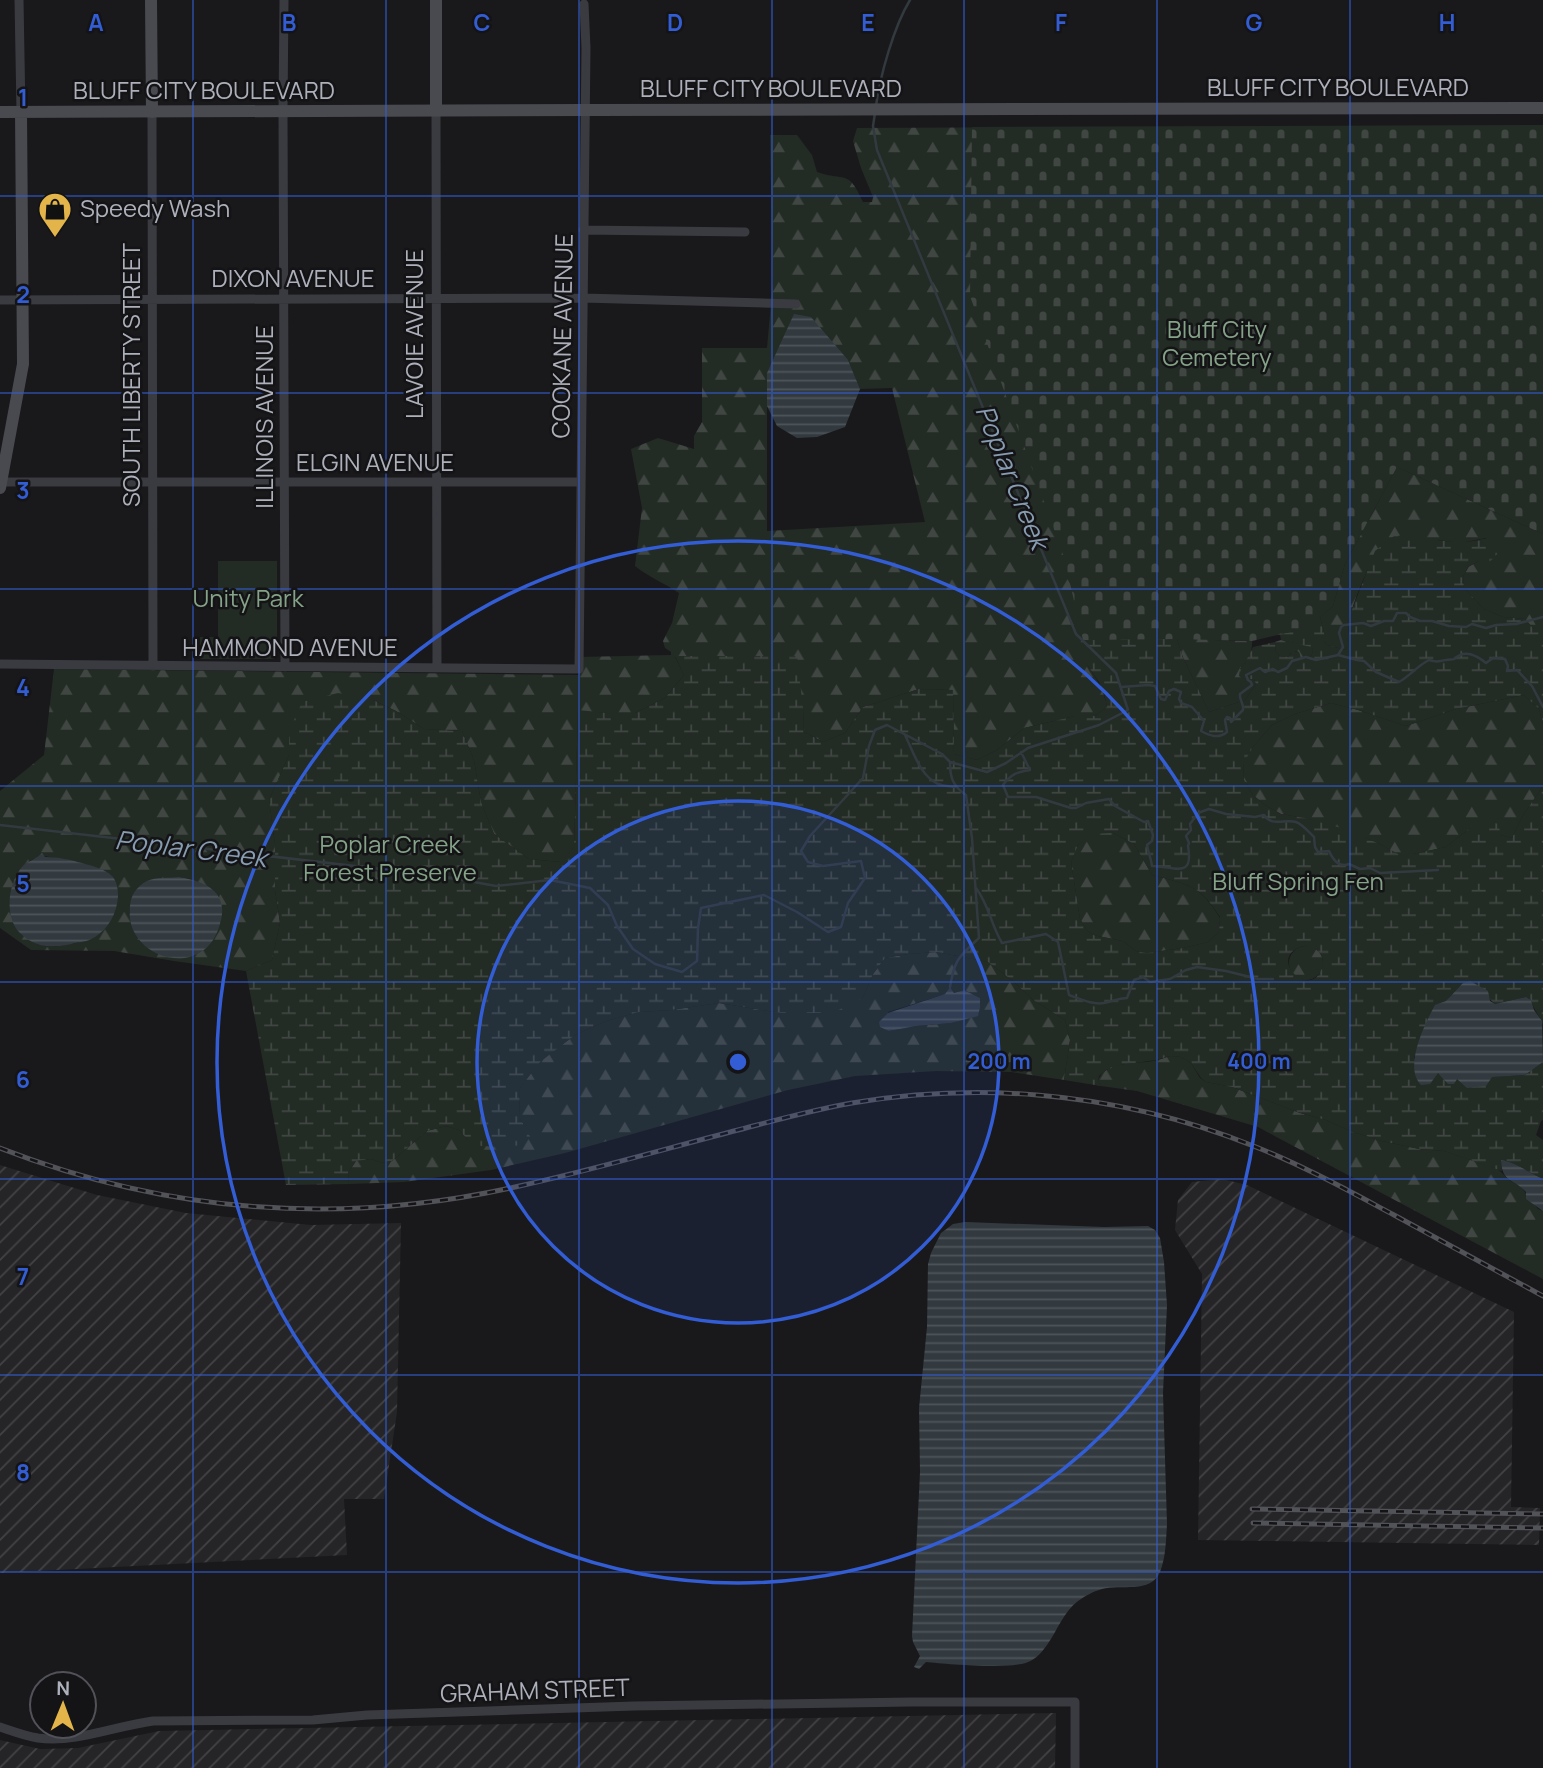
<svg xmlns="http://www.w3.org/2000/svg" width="1543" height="1768" font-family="Manrope,sans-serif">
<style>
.industrial{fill:url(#industrial-furrows)}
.green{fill:#232b25}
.forest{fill:url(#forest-firs);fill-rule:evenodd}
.wetland{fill:url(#wetland-marsh);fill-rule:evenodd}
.cemetery{fill:url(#cemetery-stones)}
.water{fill:url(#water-rules)}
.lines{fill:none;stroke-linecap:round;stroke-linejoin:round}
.stream{stroke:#323a40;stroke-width:2.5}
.street{stroke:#3a3b40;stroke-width:9}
.secondary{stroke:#494a50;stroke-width:12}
.rail-casing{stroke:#525359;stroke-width:5}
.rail{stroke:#141416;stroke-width:2.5;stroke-dasharray:8;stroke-linecap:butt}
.grid{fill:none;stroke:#335dd4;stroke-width:2;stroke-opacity:0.55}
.ring{fill:none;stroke:#335dd4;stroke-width:3.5}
.labels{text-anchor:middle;stroke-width:5;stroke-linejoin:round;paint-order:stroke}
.street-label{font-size:24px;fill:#adb0ba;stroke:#141416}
.poi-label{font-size:24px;fill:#adb0ba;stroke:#141416;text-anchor:start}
.park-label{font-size:24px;fill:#85a388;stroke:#141416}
.water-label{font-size:26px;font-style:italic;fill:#879cb1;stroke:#141416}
.grid-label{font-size:23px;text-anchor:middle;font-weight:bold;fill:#335dd4;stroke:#141416;stroke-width:5;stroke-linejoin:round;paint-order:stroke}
.centre{fill:#335dd4;stroke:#141416;stroke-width:3.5}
.ring-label{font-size:21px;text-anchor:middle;font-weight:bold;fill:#335dd4;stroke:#141416;stroke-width:5;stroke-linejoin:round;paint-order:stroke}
</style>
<defs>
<pattern id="industrial-furrows" width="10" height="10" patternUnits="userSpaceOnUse" patternTransform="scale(1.75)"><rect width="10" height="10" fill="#252528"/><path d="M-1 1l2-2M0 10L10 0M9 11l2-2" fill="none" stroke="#424245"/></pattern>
<pattern id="forest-firs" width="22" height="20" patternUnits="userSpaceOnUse" patternTransform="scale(1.75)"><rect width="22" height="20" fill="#232b25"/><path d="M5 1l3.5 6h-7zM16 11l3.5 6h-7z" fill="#404743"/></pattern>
<pattern id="wetland-marsh" width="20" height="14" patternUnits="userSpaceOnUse" patternTransform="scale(1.75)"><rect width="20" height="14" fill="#232b25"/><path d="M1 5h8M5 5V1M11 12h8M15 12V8" fill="none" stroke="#404743"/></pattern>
<pattern id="cemetery-stones" width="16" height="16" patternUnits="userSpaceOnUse" patternTransform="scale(1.75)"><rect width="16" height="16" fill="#232b25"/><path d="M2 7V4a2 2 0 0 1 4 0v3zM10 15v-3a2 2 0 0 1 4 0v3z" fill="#404743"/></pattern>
<pattern id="water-rules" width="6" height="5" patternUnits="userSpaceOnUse" patternTransform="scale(1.75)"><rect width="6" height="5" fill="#323a40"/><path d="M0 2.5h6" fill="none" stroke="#4d545a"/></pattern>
</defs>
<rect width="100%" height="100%" fill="#19191b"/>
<path class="industrial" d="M0,1165L97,1195L186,1213L311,1225L401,1223L397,1412L384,1499H344L347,1555L0,1573Z
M1222,1179L1247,1185L1514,1312L1511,1507L1540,1508L1539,1545L1198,1540L1202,1274L1175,1230L1178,1200L1192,1182Z
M1056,1713L1055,1768H0V1740L40,1749L78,1748L159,1731Z"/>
<path class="green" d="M218,561H277V653L274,659H200V637H218Z"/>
<path class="forest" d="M1088,127L1213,640L1252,641C1253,651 1247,662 1240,669L1243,679H1254L1256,684L1245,700L1209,712L1182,655L1177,639L1086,663C1096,678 1104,689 1107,707L1095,716H1075L1024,728L997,750L977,760L954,754L953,690L919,689L863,707L845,733L823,742L804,732L803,708L675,657L684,675L665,698L635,713H607L578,711L574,847L561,862L529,859L494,834L481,802L474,760L462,731L424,729L396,711L373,700L289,731V755L269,800L275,844V890L280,923L272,960L246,971L174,961L114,951L31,950L0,928V791L44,755L54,669L579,675V657L671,655V652L665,648L663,641L672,623L679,593C664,583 649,577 635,566L642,508L631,449L658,438L694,449V436L702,422V348H767L773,282L770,135H797L812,155L817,172C845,182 848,168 863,202H872L873,197L861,168L853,141L857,128ZM848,360L860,389L892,388L925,522L767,531V373ZM44,856L74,861L86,941L55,947L44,946L13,884C20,869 26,859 44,856ZM179,877L191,879L221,921L214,939L129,914C133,880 148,880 179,877Z
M1397,467L1543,534V629H1534L1525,619L1503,617L1484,609L1464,588L1463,577L1468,567L1479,561L1486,538L1460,543L1438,540L1368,569C1361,585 1354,600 1350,617C1348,628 1349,639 1346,650L1327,645L1324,641V632L1320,617L1333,606L1345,564Z
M1281,640L1311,646L1313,649C1313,656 1308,661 1300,658L1299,652L1296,651L1291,653L1288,657L1280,656L1276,652L1275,642Z
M1524,695L1539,709L1543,724V786L1522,817L1512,838L1470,828L1446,847L1413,854H1397L1382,845L1368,839L1305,818L1281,814L1265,805L1253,795L1244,780L1243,763L1253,747L1272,725L1295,714L1331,703L1358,710L1406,726L1456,709Z
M1091,833H1113L1134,844L1152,875C1189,885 1199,884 1220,918L1219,932L1208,942L1183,948L1147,953L1136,951L1123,941L1093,935L1087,930L1080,919L1071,862L1078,845Z
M1289 963a17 17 0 1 1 34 0a17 17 0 1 1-34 0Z
M937,952L988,962L1013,981L1033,1000L1065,1020L1070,1040L1064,1080L1011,1072L936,1071L855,1076L788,1090L565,1153L491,1170L404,1182L349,1184L348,1173L356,1161L371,1159L383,1163L392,1161L427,1131L446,1126L459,1130L468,1140L526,1127L519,1118L520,1088L539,1062L575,1035L606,1021L639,1012L671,1010L719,1003L781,1013L862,999L873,974L885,958L908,954ZM950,987L954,993L964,990L980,998L978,1015L951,1023L916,1026L889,1031L888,1012L945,994Z
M1170,1056L1181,1057L1191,1063L1200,1078L1206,1082L1232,1087L1300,1113L1326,1120L1350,1131L1382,1141L1419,1149L1444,1151L1498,1169L1509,1180L1521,1187L1538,1209L1543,1211V1279L1258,1127L1137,1091L1101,1086L1098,1081C1104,1061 1136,1064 1153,1061C1159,1060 1164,1058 1170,1056Z"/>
<path class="wetland" d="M1409,535C1431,539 1451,544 1473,541C1484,539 1491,536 1501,542C1499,551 1496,557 1488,563L1479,561L1468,567L1463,577L1464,588L1484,609L1503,617L1525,619L1534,629H1543V724L1539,709L1524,695L1456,709L1406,726L1358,710L1331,703L1295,714L1272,725L1253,747L1243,764L1244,780L1253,795L1265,805L1281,814L1305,818L1345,829L1382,845L1398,854H1413L1446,847L1470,828L1490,822L1499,824L1500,835L1512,838L1522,817L1543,786V1025C1541,1017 1534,1011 1531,1000L1526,997L1495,1004L1470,981C1451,985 1421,1040 1414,1058L1438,1073L1456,1079L1525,1075L1543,1062V1120L1541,1121L1536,1135L1543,1140V1179C1529,1173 1516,1162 1501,1160L1502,1171L1444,1151L1419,1149L1382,1141L1350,1131L1326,1120L1300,1113L1232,1087L1206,1082L1201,1078L1191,1063L1181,1057L1170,1056L1156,1060L1120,1065L1106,1070L1099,1076L1098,1081L1101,1086L1064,1080L1070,1040L1065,1020L1033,1000L1013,981L988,962L937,952L908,954L885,958L873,974L862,999L832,1013H781L719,1003L671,1010L639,1012L606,1021L575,1035L540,1062L520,1088L519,1118L526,1127L530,1137L522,1145L502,1147L481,1146L468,1140L459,1130L446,1126L427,1131L392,1161L383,1163L371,1159L356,1161L348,1173L349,1184L286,1185L246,971L272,960L280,923L275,890V844L269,800L289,755V731L302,702L338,693L373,700L396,711L424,729L462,731L474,760L481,802L494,834L529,859L560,862L574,847L578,710L607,713H635L665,698L684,675L675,656H797L803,708L804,732L823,742L845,733L863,707L919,689L953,690L954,754L977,760L997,750L1024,728L1075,716H1095L1107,707L1104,693L1099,682L1086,663L1083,640L1177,639L1182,655L1209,712L1245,700L1256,684L1254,679H1243L1239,676L1240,669L1245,663L1253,647L1275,642L1276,652L1280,656L1288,657L1293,651L1299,652L1301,658C1308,661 1313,656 1313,649L1311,647L1281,640L1280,634C1296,631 1308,627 1320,617L1324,632V641L1327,645L1346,650L1351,612L1375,551L1394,536ZM1113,833L1134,844L1152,875C1189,885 1199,884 1220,917L1219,932L1208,942L1183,948L1147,953L1136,951L1123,941L1093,935L1087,930L1080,919L1071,862L1078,845L1091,834ZM1303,946C1315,946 1326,954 1322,967C1313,1002 1264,958 1303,946Z"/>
<path class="cemetery" d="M1543,125V534L1397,467L1345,564L1333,606L1310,626L1295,631L1252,641L1177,639L1083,640L1064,557L970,296L972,127Z"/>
<path class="water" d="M794,314L811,317L848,360L860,389L845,427L817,437L797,438L777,426L767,406V373Z
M42,853L45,857C58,857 71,860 82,863C92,866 105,869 112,876C117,881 118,890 118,896C117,913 109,928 95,937C89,941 82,942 75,943C54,949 35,948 20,933C4,917 8,885 21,868C27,861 37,859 42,853Z
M179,877C209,882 232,894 218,930C199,981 123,957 130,906C131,895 136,887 147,881C156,877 169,878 179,877Z
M1470,981L1488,991L1490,1001L1495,1004L1526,997L1531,1000L1534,1010L1542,1021L1543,1062L1525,1075L1492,1077L1486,1086L1467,1088L1457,1079L1454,1084H1448L1438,1073L1430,1084L1421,1085C1403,1067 1425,1024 1435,1005L1446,1001L1463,983Z
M950,987L954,993L964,990L980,998V1007L978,1016L951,1023L916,1026L889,1031L880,1027L879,1022L888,1013L945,994Z
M1501,1160C1516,1162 1529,1173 1543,1179V1211L1526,1199V1192C1513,1178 1502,1183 1501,1160Z
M965,1222L1104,1227L1148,1226L1155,1230L1160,1238L1164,1262L1167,1305L1163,1393L1167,1524C1166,1539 1166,1557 1160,1572C1151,1594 1120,1584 1102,1589C1094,1591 1085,1596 1078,1601C1064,1611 1057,1631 1047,1645C1042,1652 1036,1659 1028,1662C1010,1670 947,1664 926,1662L919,1669L914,1667L920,1656L913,1642L912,1636L920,1472L919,1408L927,1327L928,1264L931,1253L941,1233L953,1224Z"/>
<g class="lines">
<path class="stream" d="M876,106C880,76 894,26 910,0
M1338,655L1357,660L1364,661L1376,672L1399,682C1410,676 1417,666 1429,660C1438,663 1438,661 1446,660C1449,659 1452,660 1454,659C1465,649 1476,655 1486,663L1493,658L1505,659L1508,666L1507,671L1517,670L1532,686L1543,707
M1121,687L1148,685L1155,686L1161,699L1165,700L1169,691L1174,689L1181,692L1179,699L1181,703L1192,707L1204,721L1201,731C1210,736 1219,739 1227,732L1225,720L1227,717L1230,718L1231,722L1243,710C1244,703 1239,700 1240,694L1252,685L1251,682L1248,680L1246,675L1260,668L1265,672L1273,669L1278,672L1287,668L1292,661L1306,657L1316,660L1338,655L1343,647L1339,633L1341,627L1344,625L1363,623L1371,626L1384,621H1393L1397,613H1406L1410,617L1420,621H1432L1449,626L1466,627L1472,624L1486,628L1496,625L1516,624L1543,617
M905,735C913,751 920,776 938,784C943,786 950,786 955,787
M1021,752L1030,770C1017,772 1011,774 1003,785L1008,797H1036L1071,808H1076L1086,803L1109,799L1115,806L1144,822L1148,821L1153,835L1152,841L1147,845C1148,852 1151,858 1152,866C1174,866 1194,880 1188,846L1189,843L1186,836L1191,830L1190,824L1198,813L1209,809L1226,814L1255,817L1264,815C1272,827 1284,819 1296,822C1302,824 1309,832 1314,837L1315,847L1318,852L1329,851C1333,860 1339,868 1349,864L1360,869L1370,868L1380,873L1438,870
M0,825L441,876L496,886L550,880L590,888L608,905L617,926L633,949L655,964L682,972L697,961L698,928L701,908L764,895L797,912L828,932L841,927L848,903L865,878L861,861L823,866L808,862L801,851L810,836L863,778L869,746L875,730L887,725L942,754L950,762L987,772L1006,763L1028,748L1099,725L1128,710L1116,673L1076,634L877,150L873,126L875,113
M976,888C989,905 991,925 1002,943L1046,934L1058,942L1069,995C1081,999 1092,1005 1104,1003C1113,1002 1116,998 1127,998L1134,980L1143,977L1150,982L1170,979L1186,970L1197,967L1226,971L1258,979H1273
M950,987C955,958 959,957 979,938L972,838L966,795C953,786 950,778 950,763"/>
<path class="street" d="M19,0L21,112
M284,0L283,112L285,667
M436,111L437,668
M152,112L153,666
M583,230L745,232
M0,300L583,298L796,304
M0,482H581
M0,664L579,669L586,48L584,4
M0,1727C12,1731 25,1736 38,1738C77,1743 115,1726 153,1721L313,1720L367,1715L634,1706L911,1702H1075V1768"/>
<path class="secondary" d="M151,0L152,112
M436,111V0
M0,112L585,110L1543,108
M0,488L23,364L21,112"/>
<defs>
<path id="rail" d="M0,1148C167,1213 340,1226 515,1187C589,1171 661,1150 734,1131C773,1121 812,1110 852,1103C913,1093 975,1090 1037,1095C1112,1101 1187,1119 1256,1147C1304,1166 1349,1191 1394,1215C1443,1242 1493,1269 1543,1296
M1252,1509L1543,1514
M1253,1523L1543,1528"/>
</defs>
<use href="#rail" class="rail-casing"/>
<use href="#rail" class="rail"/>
</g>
<path class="grid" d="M193,0V1768M386,0V1768M579,0V1768M772,0V1768M964,0V1768M1157,0V1768M1350,0V1768M0,196H1543M0,393H1543M0,589H1543M0,786H1543M0,982H1543M0,1179H1543M0,1375H1543M0,1572H1543"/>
<circle cx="738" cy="1062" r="261" fill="#335dd4" fill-opacity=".12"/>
<g class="ring">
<circle cx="738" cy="1062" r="261"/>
<circle cx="738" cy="1062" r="521"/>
</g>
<defs>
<symbol id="shop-pin" viewBox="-11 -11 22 30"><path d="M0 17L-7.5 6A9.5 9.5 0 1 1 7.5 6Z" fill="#e3b449" stroke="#141416"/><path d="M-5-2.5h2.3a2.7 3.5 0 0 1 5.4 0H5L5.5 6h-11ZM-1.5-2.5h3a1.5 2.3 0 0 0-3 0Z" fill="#111"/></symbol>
</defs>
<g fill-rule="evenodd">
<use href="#shop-pin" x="36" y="190" width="38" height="52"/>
</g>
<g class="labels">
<g class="street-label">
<text x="1338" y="96">BLUFF CITY BOULEVARD</text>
<text x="771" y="97">BLUFF CITY BOULEVARD</text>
<text x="204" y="99">BLUFF CITY BOULEVARD</text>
<text x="293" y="287">DIXON AVENUE</text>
<text transform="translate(415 334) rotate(-90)" y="8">LAVOIE AVENUE</text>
<text transform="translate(563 336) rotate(-89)" y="8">COOKANE AVENUE</text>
<text transform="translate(132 375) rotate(-90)" y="8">SOUTH LIBERTY STREET</text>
<text transform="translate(265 417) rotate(-90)" y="8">ILLINOIS AVENUE</text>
<text x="375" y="471">ELGIN AVENUE</text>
<text x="290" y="656">HAMMOND AVENUE</text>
<text transform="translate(535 1691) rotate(-2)" y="8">GRAHAM STREET</text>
</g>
<g class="poi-label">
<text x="80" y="217">Speedy Wash</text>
</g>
<g class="park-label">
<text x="1217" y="338">Bluff City<tspan x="1217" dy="28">Cemetery</tspan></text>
<text x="248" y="607">Unity Park</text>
<text x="390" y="853">Poplar Creek<tspan x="390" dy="28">Forest Preserve</tspan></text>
<text x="1298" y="890">Bluff Spring Fen</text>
</g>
<g class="water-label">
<text transform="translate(1012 477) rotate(68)" y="9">Poplar Creek</text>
<text transform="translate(191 849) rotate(7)" y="9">Poplar Creek</text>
</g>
</g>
<g class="grid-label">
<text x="96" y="31">A</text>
<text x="289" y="31">B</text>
<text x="482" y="31">C</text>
<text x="675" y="31">D</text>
<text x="868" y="31">E</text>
<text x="1061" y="31">F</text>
<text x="1254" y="31">G</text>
<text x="1447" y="31">H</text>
<text x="23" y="106">1</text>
<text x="23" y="303">2</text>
<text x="23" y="499">3</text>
<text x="23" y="696">4</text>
<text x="23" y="892">5</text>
<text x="23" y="1088">6</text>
<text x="23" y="1285">7</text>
<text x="23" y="1481">8</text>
</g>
<circle cx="738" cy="1062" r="10" class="centre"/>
<g class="ring-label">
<text x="999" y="1069">200 m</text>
<text x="1259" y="1069">400 m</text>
</g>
<g transform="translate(63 1705) rotate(1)"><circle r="33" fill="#141416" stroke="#515258" stroke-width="2"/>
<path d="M0-5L12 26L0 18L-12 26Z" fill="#e3b449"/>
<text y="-10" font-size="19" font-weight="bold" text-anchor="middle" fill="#adb0ba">N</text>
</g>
</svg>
